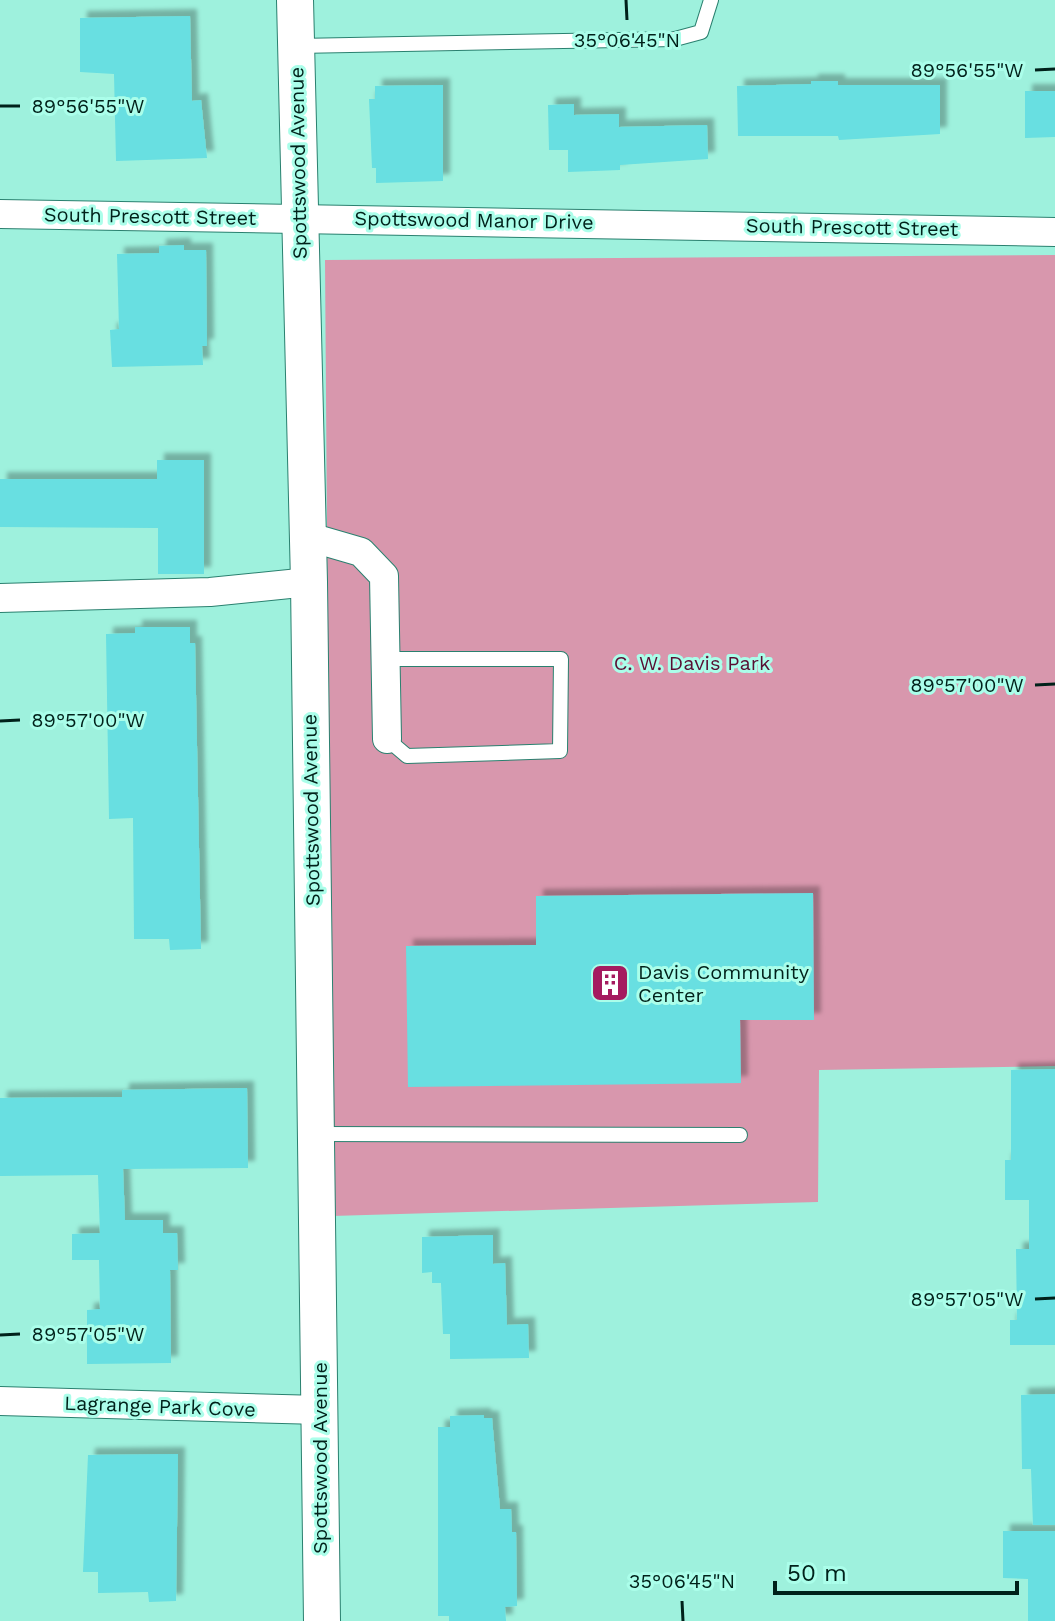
<svg xmlns="http://www.w3.org/2000/svg" width="1055" height="1621" font-family="'Work Sans',sans-serif">
<style>
.green{fill:#d897ad}
.building{fill:#67dfe1;filter:url(#shadow)}
.lines{fill:none;stroke-linecap:round;stroke-linejoin:round}
.service-casing{stroke:#2a806f;stroke-width:16}
.minor-casing{stroke:#2a806f;stroke-width:30}
.tertiary-casing{stroke:#2a806f;stroke-width:38}
.service{stroke:#fff;stroke-width:14}
.minor{stroke:#fff;stroke-width:28}
.tertiary{stroke:#fff;stroke-width:36}
.ticks{fill:none;stroke:#00211a;stroke-width:3}
.labels{text-anchor:middle;stroke-width:6;stroke-linejoin:round;paint-order:stroke}
.street-label{font-size:20px;fill:#00211a;stroke:#abfeea}
.park-label{font-size:20px;fill:#580e32;stroke:#abfeea}
.poi-label{font-size:20px;fill:#00211a;stroke:#abfeea;text-anchor:start}
.ticks-label{font-size:20px;text-anchor:middle;fill:#00211a;stroke:#abfeea;stroke-width:6;stroke-linejoin:round;paint-order:stroke}
</style>
<defs>
<filter id="shadow"><feDropShadow dx="7" dy="-7" stdDeviation="2" flood-color="#0004"/></filter>
</defs>
<rect width="100%" height="100%" fill="#9ef1dd"/>
<path class="green" d="M1055,255V1066L819,1070L818,1202L332,1216L325,260Z"/>
<path class="building" d="M190,16L192,101L201,100L207,158L116,161L114,74L80,72V18Z
M811,81H838V85H940V134L839,140L838,136H738L737,86L811,84Z
M443,85V181L376,183V168H372L369,99H375V86Z
M1025,91H1055V137L1025,138Z
M574,104V115L619,114V127L707,125L708,159L620,165V170L568,172V150H549L548,105Z
M184,245V250H206L207,346H202L203,365L112,367L110,330L119,329L117,254L159,253V246Z
M157,460H204V574H158V528L0,527V479H157Z
M135,627H190V643H195L201,949L170,950L169,939H134L133,818L109,819L106,634L135,633Z
M813,893L814,1020H740L741,1083L408,1087L406,946L536,945V896Z
M1055,1069V1345H1010V1320H1017L1016,1249H1029V1200H1005V1160H1011V1070Z
M247,1088L248,1168L123,1169L125,1220H163V1233H177L178,1270H170L171,1363L87,1364V1310L100,1309L99,1260H72V1234L100,1233L98,1175L0,1176V1098L122,1097V1090Z
M493,1235V1264L505,1263L507,1325L528,1324L529,1358L450,1359V1334H443L441,1283H432V1272L422,1273V1237Z
M1055,1394V1525H1033L1031,1469H1022L1021,1395Z
M484,1415V1418H492L500,1509H511L512,1532H516L517,1606L505,1607L506,1621H449V1616H438V1427H450V1416Z
M178,1454L176,1601L149,1602L148,1592L98,1593V1572H83L88,1455Z
M1003,1531H1055V1621H1028V1579L1003,1578Z"/>
<g class="lines">
<defs>
<path id="service" d="M297,46L675,39L701,32L711,0
M386,659H561L560,751L407,756L387,739
M316,1134L740,1135"/>
<path id="minor" d="M0,214L1055,232
M306,536L361,552L384,576L387,739
M0,598L210,592L309,582
M0,1401L320,1410"/>
<path id="tertiary" d="M295,0L309,582L322,1621"/>
</defs>
<use href="#service" class="service-casing"/>
<use href="#minor" class="minor-casing"/>
<use href="#tertiary" class="tertiary-casing"/>
<use href="#service" class="service"/>
<use href="#minor" class="minor"/>
<use href="#tertiary" class="tertiary"/>
</g>
<path class="ticks" d="M626,0L627,20M1035,70L1055,69M0,106H20M1035,685L1055,684M0,721L20,720M1035,1299L1055,1298M0,1335L20,1334M682,1601L683,1621"/>
<defs>
<symbol id="building-square" viewBox="-11 -11 22 22"><rect x="-9" y="-9" width="18" height="18" rx="4" fill="#a51a5f" stroke="#abfeea"/><path d="M-4-6H4V6H1V3H-1V6H-4ZM-2.5-4.3h1.7v1.8h-1.7ZM.8-4.3h1.7v1.8H.8ZM-2.5-1h1.7V.8h-1.7ZM.8-1h1.7V.8H.8Z" fill="#fff"/></symbol>
</defs>
<g fill-rule="evenodd">
<use href="#building-square" x="588" y="961" width="44" height="44"/>
</g>
<g class="labels">
<g class="street-label">
<text transform="translate(298 163) rotate(-91)" y="7">Spottswood Avenue</text>
<text transform="translate(150 216) rotate(1)" y="7">South Prescott Street</text>
<text transform="translate(474 220) rotate(1)" y="7">Spottswood Manor Drive</text>
<text transform="translate(852 227) rotate(1)" y="7">South Prescott Street</text>
<text transform="translate(311 810) rotate(-91)" y="7">Spottswood Avenue</text>
<text transform="translate(160 1406) rotate(2)" y="7">Lagrange Park Cove</text>
<text transform="translate(320 1458) rotate(-90)" y="7">Spottswood Avenue</text>
</g>
<g class="park-label">
<text x="692" y="670">C. W. Davis Park</text>
</g>
<g class="poi-label">
<text x="638" y="979">Davis Community<tspan x="638" dy="23">Center</tspan></text>
</g>
</g>
<g class="ticks-label">
<text x="627" y="47">35°06'45"N</text>
<text x="967" y="77">89°56'55"W</text>
<text x="88" y="113">89°56'55"W</text>
<text x="967" y="692">89°57'00"W</text>
<text x="88" y="727">89°57'00"W</text>
<text x="967" y="1306">89°57'05"W</text>
<text x="88" y="1341">89°57'05"W</text>
<text x="682" y="1588">35°06'45"N</text>
</g>
<path d="M775 1581v12h242v-12" fill="none" stroke="#00211a" stroke-width="4"/>
<text x="787" y="1581" font-size="24" fill="#00211a" stroke="#abfeea" stroke-width="6" paint-order="stroke">50 m</text>
</svg>
